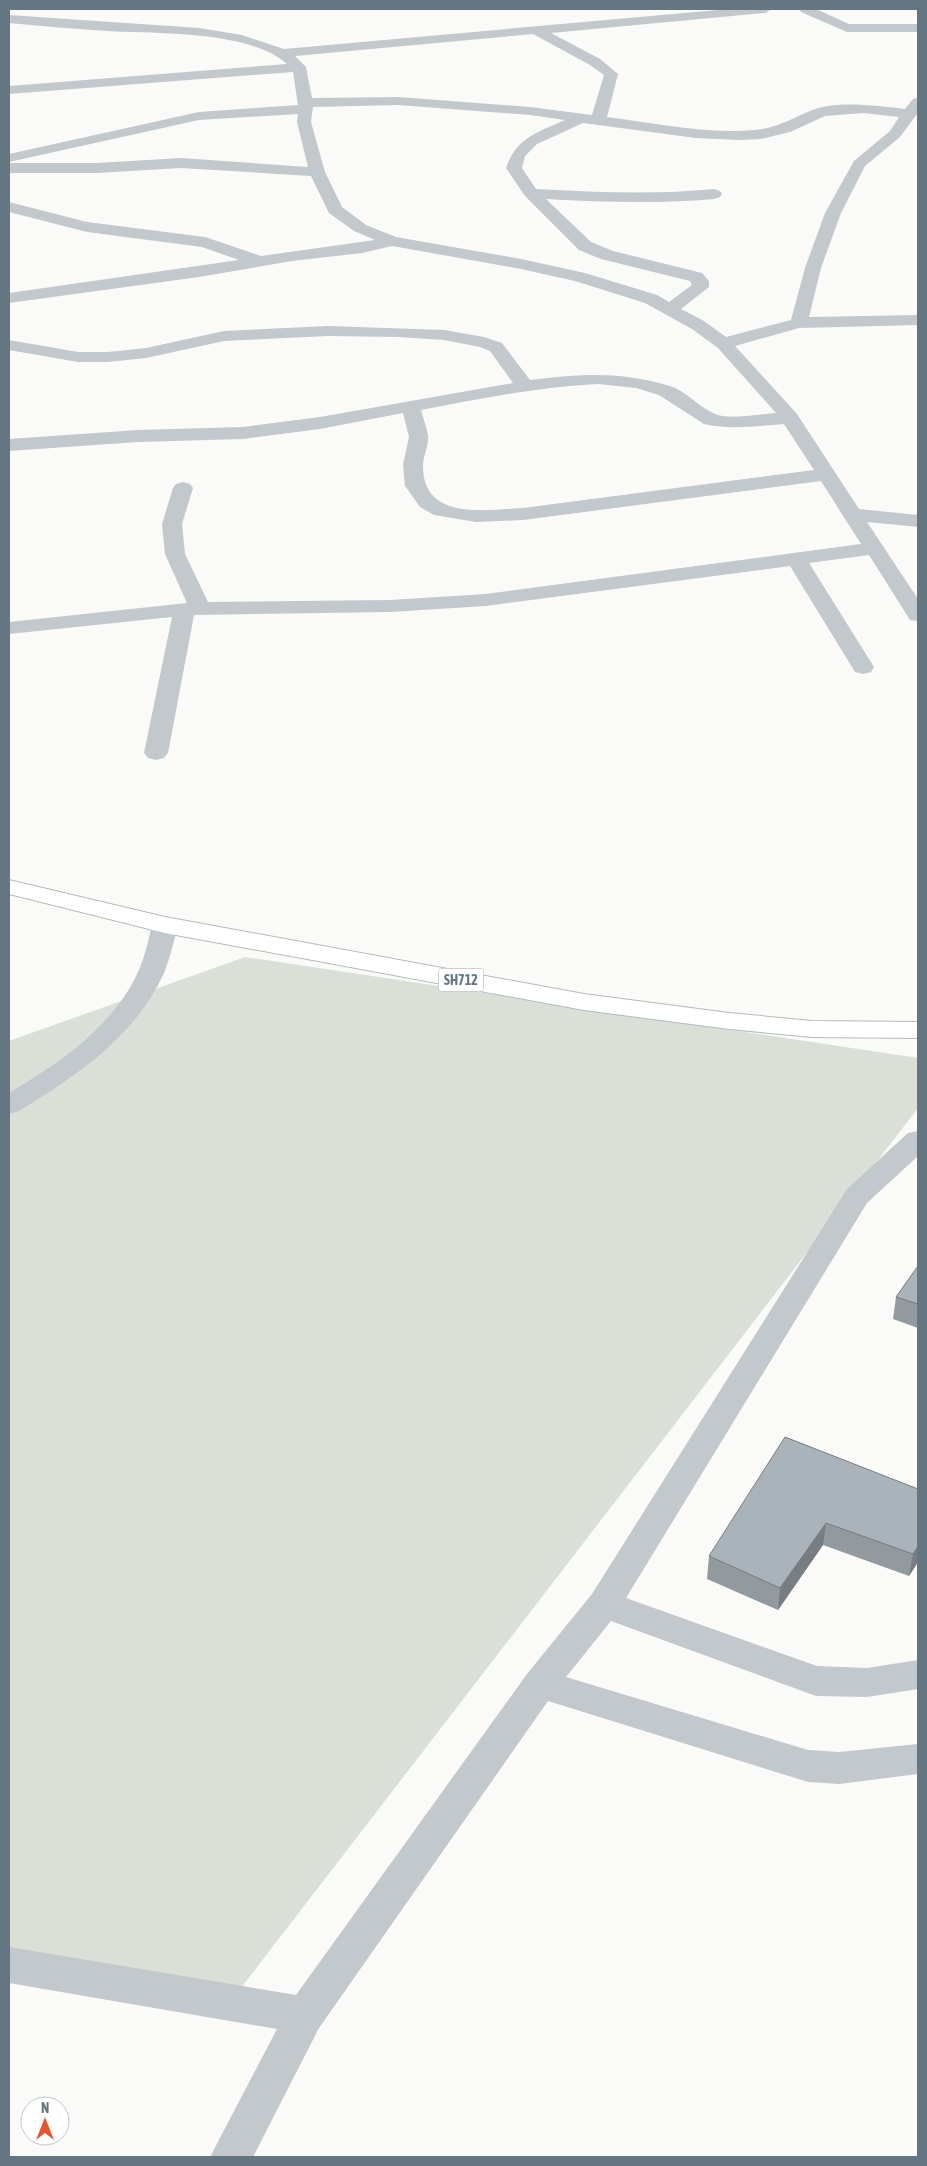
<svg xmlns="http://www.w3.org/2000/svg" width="927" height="2166" font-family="'Asap Condensed',sans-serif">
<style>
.green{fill:#dadfd7}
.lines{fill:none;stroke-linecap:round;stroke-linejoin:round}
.major-casing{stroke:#b5babe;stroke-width:2}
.minor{fill:#c3c8cc;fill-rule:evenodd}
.major{fill:#fff;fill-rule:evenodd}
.wall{fill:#929a9f}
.shaded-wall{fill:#777d82}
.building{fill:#aab3b9;stroke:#777d82}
.labels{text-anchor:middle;stroke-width:5;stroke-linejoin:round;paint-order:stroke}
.shield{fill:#fff;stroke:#939fa8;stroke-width:1}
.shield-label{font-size:14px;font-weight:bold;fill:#657683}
</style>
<rect width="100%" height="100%" fill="#fafaf8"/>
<path class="green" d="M245,957L918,1058V1108L241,1988L9,1953V1041Z"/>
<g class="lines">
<defs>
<path id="major" d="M9,880L165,917L584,994L729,1013L812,1021L918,1022V1038L812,1037L729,1029L584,1010L165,933L9,894Z"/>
</defs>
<use href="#major" class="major-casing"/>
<path class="minor" d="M729,9H772L765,13L551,33L600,59L618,74L607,117C655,123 713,136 762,129C783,126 799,114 818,108C844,101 879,106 905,109L913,99L918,98L917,114L900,137L865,166L841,213L821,268L809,317L918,315V325L799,328L735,346L797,414L859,509L918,515V527L867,522L918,599V621L910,620L869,555L809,563L874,667L871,672L863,674L855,672L790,566L486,606L390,612L194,615L168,753L164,758L156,760L148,758L144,753L172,617L9,634V622L187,603L165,554L162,524L173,488L176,484L183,482L190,484L193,488L182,524L185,554L208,602L390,600L486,594L861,544L821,481L523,520L476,522L434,515L420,507L405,486L403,465L409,437L403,413L320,429L243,439L138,442L9,451V439L138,430L243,427L320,417L513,383L490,351L480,347L444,340L398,337L328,336L224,341L146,358L108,362H78L9,350V340L78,352H108L146,348L224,331L328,326L444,330L484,337L502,343L530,380C581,374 619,371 670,386C686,391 699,407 715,414C728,420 761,414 776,413L718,348L692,329L645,303L575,281L521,269L392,246L362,253L292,261L199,277L9,303V293L239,260L202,247L87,232L9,212V202L87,222L205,237L261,256L375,240L354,231L329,213L311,176L181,168L97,173H9V163H97L181,158L308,167L297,122L298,114L199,120L9,162V154L199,112L298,105L293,72L9,94V86L287,64C249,30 157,34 108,31C75,29 42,26 9,23V15L199,28L242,35L284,49ZM533,34L590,65L604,75L592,115L530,107L398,97L312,98L306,67L295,56ZM398,105L530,115L565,120C538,132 516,138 506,168L525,196L579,250L601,259L690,281L692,285L669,302L657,295L585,273L521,259L396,237L366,225L342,207L325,172L311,122L313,107ZM863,113L899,117L890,131L854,161L825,213L805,268L791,320L726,337L704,321L681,309L709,287V281L702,273L613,251L591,242L546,199C602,202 658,204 714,199L720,197L722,194L720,191L714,189C654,195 595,192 536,189L522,168L525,156L537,144L583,123L696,138L739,140L761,139L790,132L825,116ZM598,384L636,388L659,395L704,424C730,430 758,426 784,424L814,470L523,508C485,510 423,521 423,466C423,456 429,446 428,436C427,428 423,418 421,410C479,399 538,387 598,384Z
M799,9H816L849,24H918V32H847L801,12Z
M165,917L174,920L178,925C174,941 170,958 164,973C135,1037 76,1076 19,1111L9,1114V1093C59,1063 113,1027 138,972C145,957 148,941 152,925L156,920Z
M918,1131V1156L867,1203L626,1598L817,1666L867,1668L918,1660V1689L867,1697L816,1696L611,1621L566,1677L808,1750L839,1752L918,1744V1774L839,1784L808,1782L548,1701L319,2028L253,2157H210L277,2029L9,1983V1947L296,1995L527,1674L592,1594L847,1189L908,1133Z"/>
<use href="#major" class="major"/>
</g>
<path class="wall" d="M918,1266V1328L893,1319L896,1297Z
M918,1489V1562L909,1576L823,1545L778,1610L707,1579L709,1556Z"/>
<path class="shaded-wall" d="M826,1523L823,1545L778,1610L780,1588Z
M918,1546V1562L909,1576L913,1554Z"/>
<path class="building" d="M918,1266V1304L896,1297Z
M785,1437L918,1489V1546L913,1554L826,1523L780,1588L709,1556Z"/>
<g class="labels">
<rect class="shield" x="438.5" y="968.5" width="45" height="23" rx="4"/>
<g class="shield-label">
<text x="461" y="985">SH712</text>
</g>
</g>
<rect width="927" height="2166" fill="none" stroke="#657683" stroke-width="20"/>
<g transform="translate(45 2121)"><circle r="24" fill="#ffffff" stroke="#c1c8cd"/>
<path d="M0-4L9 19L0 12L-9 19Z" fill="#e4572e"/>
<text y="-8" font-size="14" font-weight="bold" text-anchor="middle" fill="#657683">N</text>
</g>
</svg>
